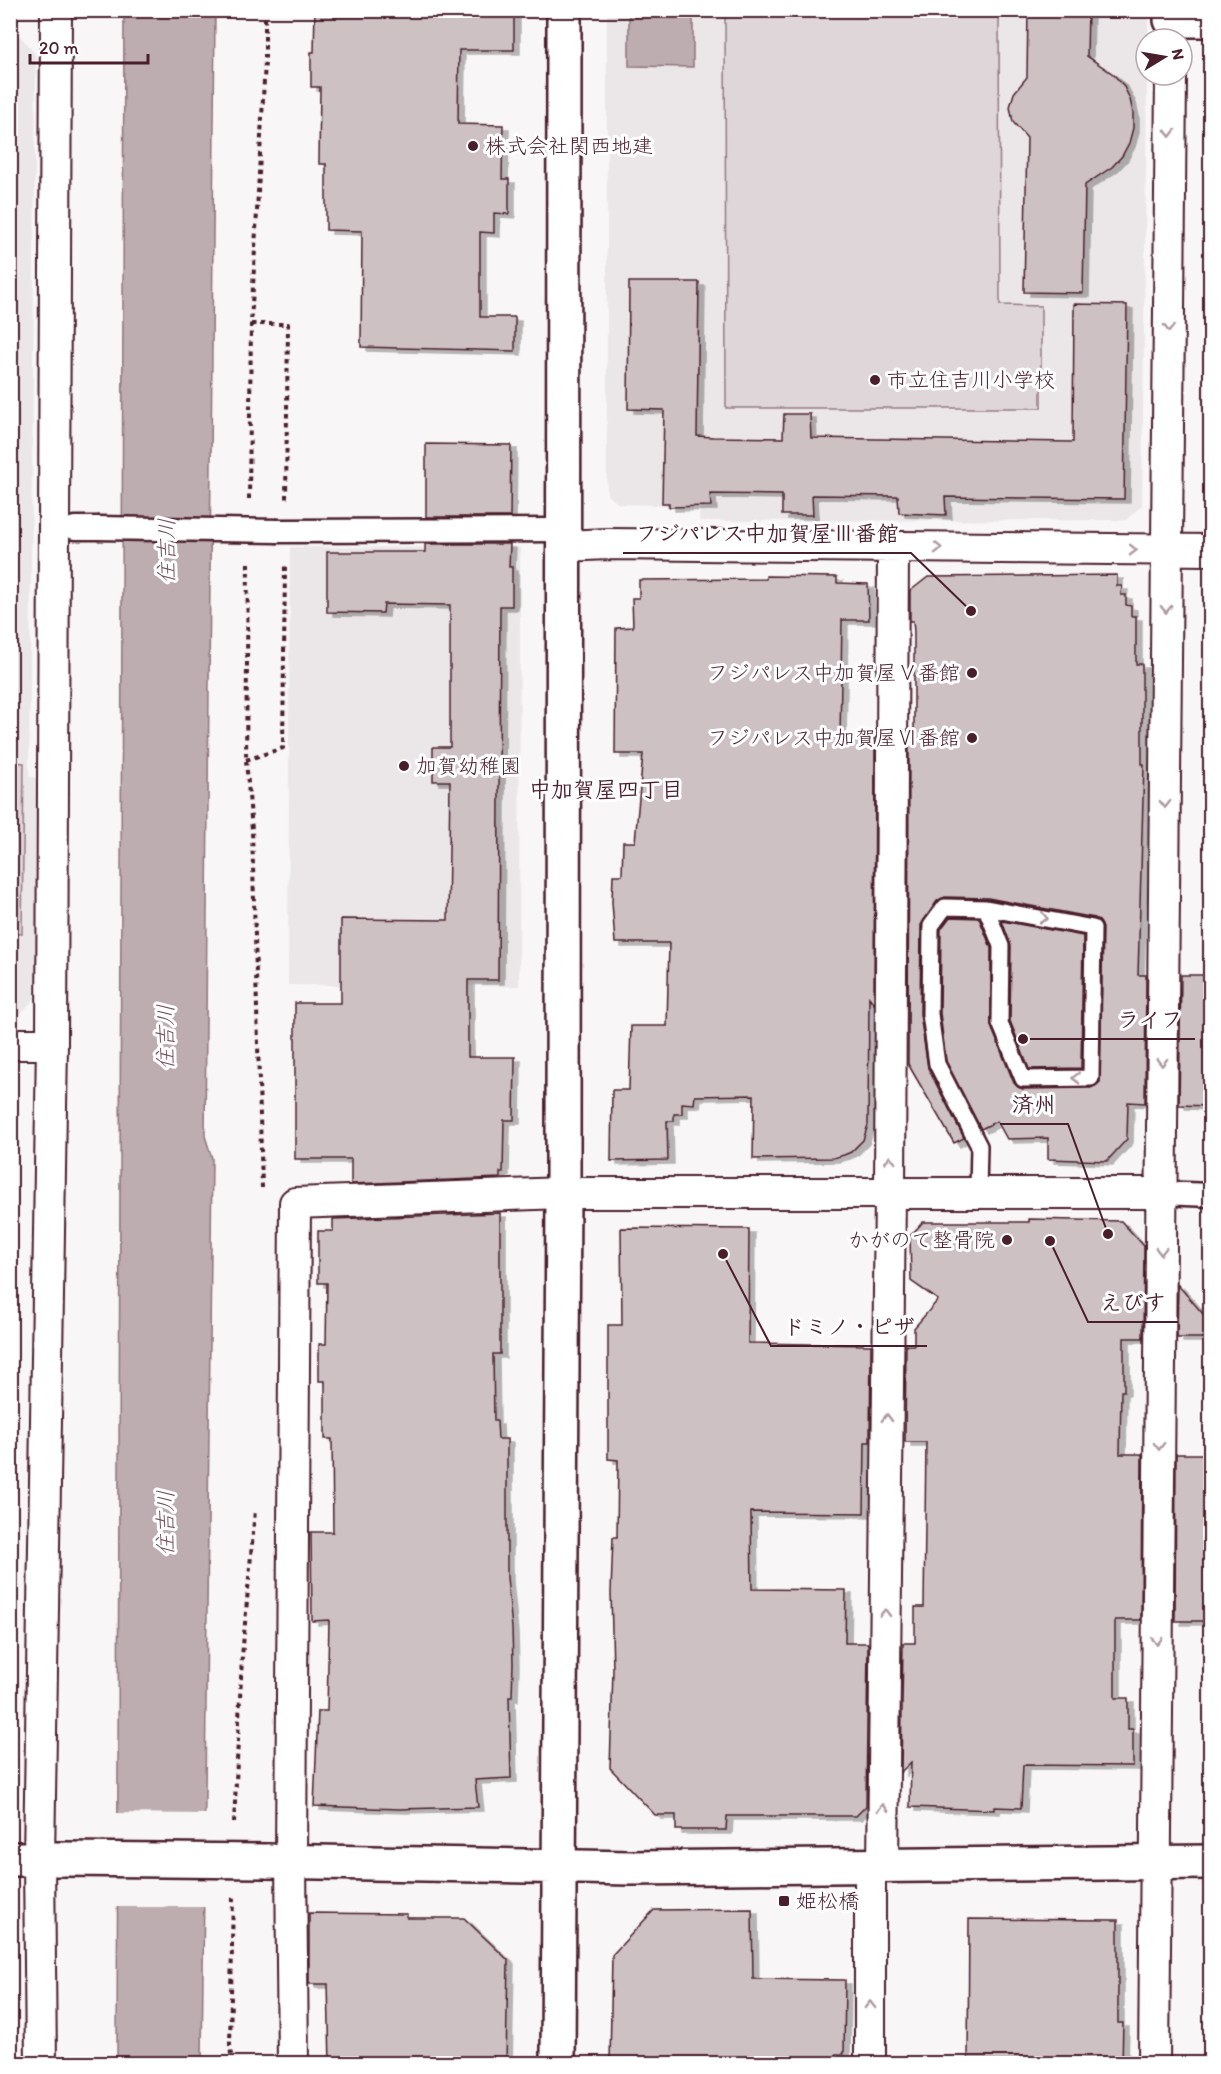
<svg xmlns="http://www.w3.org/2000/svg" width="1221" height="2074" font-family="Itim,'Klee One',sans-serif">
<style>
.built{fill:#ebe6e8}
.green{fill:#ded6d9;stroke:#947a82;stroke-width:1.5}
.water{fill:#bdadb0;stroke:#8f747b;stroke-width:1.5}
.pier{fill:#f8f6f7}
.building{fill:#cdc1c4;stroke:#4a1f2b;stroke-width:1.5;filter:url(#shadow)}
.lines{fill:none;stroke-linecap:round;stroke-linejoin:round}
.service-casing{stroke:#4a1f2b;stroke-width:20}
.pedestrian-casing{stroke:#4a1f2b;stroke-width:27}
.minor-casing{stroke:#4a1f2b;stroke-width:34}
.tertiary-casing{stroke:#4a1f2b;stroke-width:38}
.path{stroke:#4a1f2b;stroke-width:4;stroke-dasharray:4.5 4.5;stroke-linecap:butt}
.service{stroke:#fff;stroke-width:15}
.pedestrian{stroke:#fff;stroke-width:22}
.minor{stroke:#fff;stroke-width:30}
.tertiary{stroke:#fff;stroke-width:33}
.pedestrian-bridge-casing{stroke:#4a1f2b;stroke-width:27;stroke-linecap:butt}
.tertiary-bridge-casing{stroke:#4a1f2b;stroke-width:38;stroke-linecap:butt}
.pedestrian-bridge{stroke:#fff;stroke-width:22}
.tertiary-bridge{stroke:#fff;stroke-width:33}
.oneway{stroke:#ae9aa0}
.poi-dot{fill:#4a1f2b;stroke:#fff;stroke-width:2}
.labels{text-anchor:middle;stroke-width:6;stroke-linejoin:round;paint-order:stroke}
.poi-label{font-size:21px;fill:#4a1f2b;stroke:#fff;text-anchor:start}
.water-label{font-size:22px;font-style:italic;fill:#72515a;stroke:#fff}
.neighbourhood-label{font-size:22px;font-weight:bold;fill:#4a1f2b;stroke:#fff}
.leader{fill:none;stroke:#4a1f2b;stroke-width:2}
.callout-dot{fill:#4a1f2b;stroke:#fff;stroke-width:2}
.callout-label{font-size:22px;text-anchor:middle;font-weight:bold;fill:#4a1f2b;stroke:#fff;stroke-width:6;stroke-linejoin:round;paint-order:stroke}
</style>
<defs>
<filter id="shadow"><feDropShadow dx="6" dy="4" stdDeviation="0" flood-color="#0004"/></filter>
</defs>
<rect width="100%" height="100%" fill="#f8f6f7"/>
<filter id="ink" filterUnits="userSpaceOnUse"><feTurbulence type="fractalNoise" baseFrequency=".0167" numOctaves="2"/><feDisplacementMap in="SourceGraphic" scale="12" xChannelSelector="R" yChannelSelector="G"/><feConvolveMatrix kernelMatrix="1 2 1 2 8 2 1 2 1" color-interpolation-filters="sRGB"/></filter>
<g filter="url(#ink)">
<path class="built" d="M607,11H1148V39H1146L1147,75L1142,505L1126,520L699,521L700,506L619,504L607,495Z
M11,37H21L36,55L29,777L43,778L34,999L14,1021H11Z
M290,547L520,548L519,986L288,985Z"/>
<path class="green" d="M725,11H999L1000,305L1041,306V408H726Z
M11,762L24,763L22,934H11Z"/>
<path class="water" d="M215,10L205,1136L212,1158L202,2063L117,2064L124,11Z
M629,11H693V67L629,66Z"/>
<path class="pier" d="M115,1813L207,1814L206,1907H115Z"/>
<path class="building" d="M315,10H514V50H459L458,124L503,125L502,179H509V214L494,213V233L480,232V317H515V351L361,347L362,231L326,230V164H319L320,87H311V52H314Z
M1028,10H1088L1087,56L1113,74L1123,85L1130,99L1133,113V128L1129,143L1122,156L1112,167L1085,185L1083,293L1024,292L1027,138L1013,122L1010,107L1014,93L1027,77Z
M629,282H699L697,436L713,437L783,438L784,414H810L811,438L1073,442L1074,304L1127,305L1124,499L945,497L946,515L899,513L898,496L812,495L813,515H782V495L710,494L711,506L669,507V503H662L664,410L628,409Z
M426,444L511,445L510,517H426Z
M425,544H510L509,567H512V606H500L498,980H468V1057H515L514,1120H504L503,1172H500V1178L351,1184V1159H295V1003H341V919L448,920L450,781H433V747H450V605L384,604L383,613L327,612V552H425Z
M1117,575V586H1122L1121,595H1126V605L1131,606V616H1136V664H1142V764H1144L1138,975H1146L1145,1103L1128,1102L1127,1139L1107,1161L1048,1159V1138L1007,1139L997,1121L981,1129L946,1061L940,1013L941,929L950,917L979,918L991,948V1026L1014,1083L1018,1087L1023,1089L1091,1088L1100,1082L1103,928L1099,921L1095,918L988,898L945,897L937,901L921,925L920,1014L928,1068L964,1138L954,1143L908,1064L909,740H914V632L913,621H910V591L928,577Z
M766,576L837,577V583L868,584L869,620H842L840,739H875L874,1004L869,997L868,1125L863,1140L851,1152L844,1155L833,1158L753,1159L754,1095L695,1096L694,1104L682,1103V1114H674V1121H667L668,1160L611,1161L612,1090H629L631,1026H667L669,943H615L612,902L613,875H622L623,842H635L643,754H615L616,628L633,627L632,598H639V580L766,579Z
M1002,921L1083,936L1081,1068L1029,1069L1010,1021L1011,946Z
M1181,975H1210V1106L1179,1105Z
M500,1213V1354H493L494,1421H497L498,1439H507V1577L512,1628L513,1663L512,1697H509L511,1778L475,1780L478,1807L399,1809L314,1806L318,1711H327L329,1620L312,1621L311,1532H333L332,1439H325V1381H319V1344H326L327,1283H318V1231H333V1219Z
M1029,1219L1121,1221L1144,1246L1143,1338H1124V1391H1121L1120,1454H1142L1141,1620H1115V1698H1128V1729H1133V1766L1023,1765L1021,1808L994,1807V1810L910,1807L911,1762L901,1772L903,1643H915V1607H924L926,1442H905L906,1345H914V1328L938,1300L911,1281L910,1236L923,1222H1029Z
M621,1228L749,1229L748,1343L871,1345L870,1442H865L864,1513L751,1512L752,1589L846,1590L845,1643H868L866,1806L856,1816H727L726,1830H676V1815H655L610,1768L613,1670L611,1592L613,1537H617L618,1460L608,1459V1325H622Z
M1178,1285L1210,1322V1338H1177Z
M1176,1454H1210V1621H1175Z
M752,1909L753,1979L845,1980L844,2054H836V2064H610L612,1955L654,1910Z
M309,1913L407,1914V1918H464L508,1960L506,2064H330L328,1984H309Z
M969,1919L1118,1920V2023H1123L1122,2064H968Z"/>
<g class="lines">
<defs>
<path id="service" d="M978,1192L979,1146L937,1064L930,1014L931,926L945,907L986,908L1093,928L1091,1078L1023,1079L1000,1023L1001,946L986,908"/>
<path id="pedestrian" d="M75,528H97
M278,531L563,530
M1161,1193L1210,1195"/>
<path id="minor" d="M564,546L608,544L1210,550
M10,1044H52
M883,1866L890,1193L893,547
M41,2064L39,1859L52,1044L56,10
M293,2064L291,1860L295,1203L563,1193H1161
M870,2064V1866
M1154,2064L1171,75"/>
<path id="tertiary" d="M1171,20H1210
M10,1859H63
M266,1861L631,1868L1210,1862
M558,2064L563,1193L564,10"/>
</defs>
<use href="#service" class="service-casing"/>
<use href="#pedestrian" class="pedestrian-casing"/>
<use href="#minor" class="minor-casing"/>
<use href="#tertiary" class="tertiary-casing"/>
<path class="path" d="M251,324H288L286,499
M249,499L251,324L265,61V10
M248,563L246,760L252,830L262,1188
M246,760L283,748L285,564
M234,1823L242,1657L255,1510
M232,2064L230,2045L233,1896"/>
<use href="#service" class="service"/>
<use href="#pedestrian" class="pedestrian"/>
<use href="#minor" class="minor"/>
<use href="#tertiary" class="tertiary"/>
<defs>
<path id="pedestrian-bridge" d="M97,528L278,531"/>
<path id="tertiary-bridge" d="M63,1859L266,1861"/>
</defs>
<use href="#pedestrian-bridge" class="pedestrian-bridge-casing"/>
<use href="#tertiary-bridge" class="tertiary-bridge-casing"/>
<use href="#pedestrian-bridge" class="pedestrian-bridge"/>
<use href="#tertiary-bridge" class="tertiary-bridge"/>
</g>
<defs><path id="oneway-chevron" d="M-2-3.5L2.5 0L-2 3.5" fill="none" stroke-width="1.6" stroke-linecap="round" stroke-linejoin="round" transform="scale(1.5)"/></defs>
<g class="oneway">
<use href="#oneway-chevron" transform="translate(1170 133) rotate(90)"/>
<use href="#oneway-chevron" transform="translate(1169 328) rotate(90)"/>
<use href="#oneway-chevron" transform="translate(938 548) rotate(1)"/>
<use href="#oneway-chevron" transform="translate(1133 550) rotate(1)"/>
<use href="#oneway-chevron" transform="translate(1166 609) rotate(90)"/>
<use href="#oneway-chevron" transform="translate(1165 804) rotate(90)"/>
<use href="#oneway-chevron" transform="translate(1044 918) rotate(11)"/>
<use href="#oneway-chevron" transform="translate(1162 1062) rotate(90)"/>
<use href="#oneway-chevron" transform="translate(1076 1078) rotate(179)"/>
<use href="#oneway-chevron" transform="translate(890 1160) rotate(-90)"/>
<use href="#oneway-chevron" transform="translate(1161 1251) rotate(91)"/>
<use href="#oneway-chevron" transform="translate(887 1418) rotate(-89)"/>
<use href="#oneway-chevron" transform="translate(1159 1446) rotate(91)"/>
<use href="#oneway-chevron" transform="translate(885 1613) rotate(-89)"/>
<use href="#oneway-chevron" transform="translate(1157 1641) rotate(91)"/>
<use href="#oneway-chevron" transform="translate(883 1808) rotate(-89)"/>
<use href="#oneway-chevron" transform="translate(870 2005) rotate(-90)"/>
</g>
</g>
<g class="poi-dot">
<circle cx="473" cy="146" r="6"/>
<circle cx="875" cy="380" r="6"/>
<circle cx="972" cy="673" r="6"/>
<circle cx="972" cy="738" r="6"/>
<circle cx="404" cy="766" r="6"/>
<circle cx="1007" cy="1240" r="6"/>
<rect x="778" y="1895" width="12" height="12" rx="3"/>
</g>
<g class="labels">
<g class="poi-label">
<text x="485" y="153">株式会社関西地建</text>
<text x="887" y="387">市立住吉川小学校</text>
<text x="960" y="680" text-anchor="end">フジパレス中加賀屋Ⅴ番館</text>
<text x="960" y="745" text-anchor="end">フジパレス中加賀屋Ⅵ番館</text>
<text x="416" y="773">加賀幼稚園</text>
<text x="995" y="1247" text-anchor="end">かがのて整骨院</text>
<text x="796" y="1908">姫松橋</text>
</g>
<g class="water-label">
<text transform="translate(166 551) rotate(-90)" y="8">住吉川</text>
<text transform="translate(165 1037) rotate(-90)" y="8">住吉川</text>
<text transform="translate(165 1523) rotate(-90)" y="8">住吉川</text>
</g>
<g class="neighbourhood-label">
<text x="606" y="797">中加賀屋四丁目</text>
</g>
</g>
<path class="leader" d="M971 611L911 553H623M1023 1039L1105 1039H1195M1108 1234L1068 1124H1000M1050 1241L1088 1322H1178M723 1254L771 1346H927"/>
<g class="callout-dot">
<circle cx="971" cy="611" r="6"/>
<circle cx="1023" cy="1039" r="6"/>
<circle cx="1108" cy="1234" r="6"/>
<circle cx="1050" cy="1241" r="6"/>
<circle cx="723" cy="1254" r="6"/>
</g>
<g class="callout-label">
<text x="767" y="541">フジパレス中加賀屋Ⅲ番館</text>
<text x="1150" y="1027">ライフ</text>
<text x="1034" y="1112">済州</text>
<text x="1133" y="1310">えびす</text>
<text x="849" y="1334">ドミノ・ピザ</text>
</g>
<rect width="1221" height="2074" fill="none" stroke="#fff" stroke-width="36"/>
<rect x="18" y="18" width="1185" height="2038" fill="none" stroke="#4a1f2b" stroke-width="2" filter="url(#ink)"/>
<g transform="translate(1164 57) rotate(79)"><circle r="28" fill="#ffffff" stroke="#b7a5aa" stroke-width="1.5"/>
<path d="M0-4.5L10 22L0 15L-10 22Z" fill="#4a1f2b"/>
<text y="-9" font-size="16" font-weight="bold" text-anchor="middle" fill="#4a1f2b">N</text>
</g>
<path d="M30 54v9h118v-9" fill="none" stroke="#4a1f2b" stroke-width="3"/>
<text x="39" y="54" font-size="18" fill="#4a1f2b" stroke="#ffffff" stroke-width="4.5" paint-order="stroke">20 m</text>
</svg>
